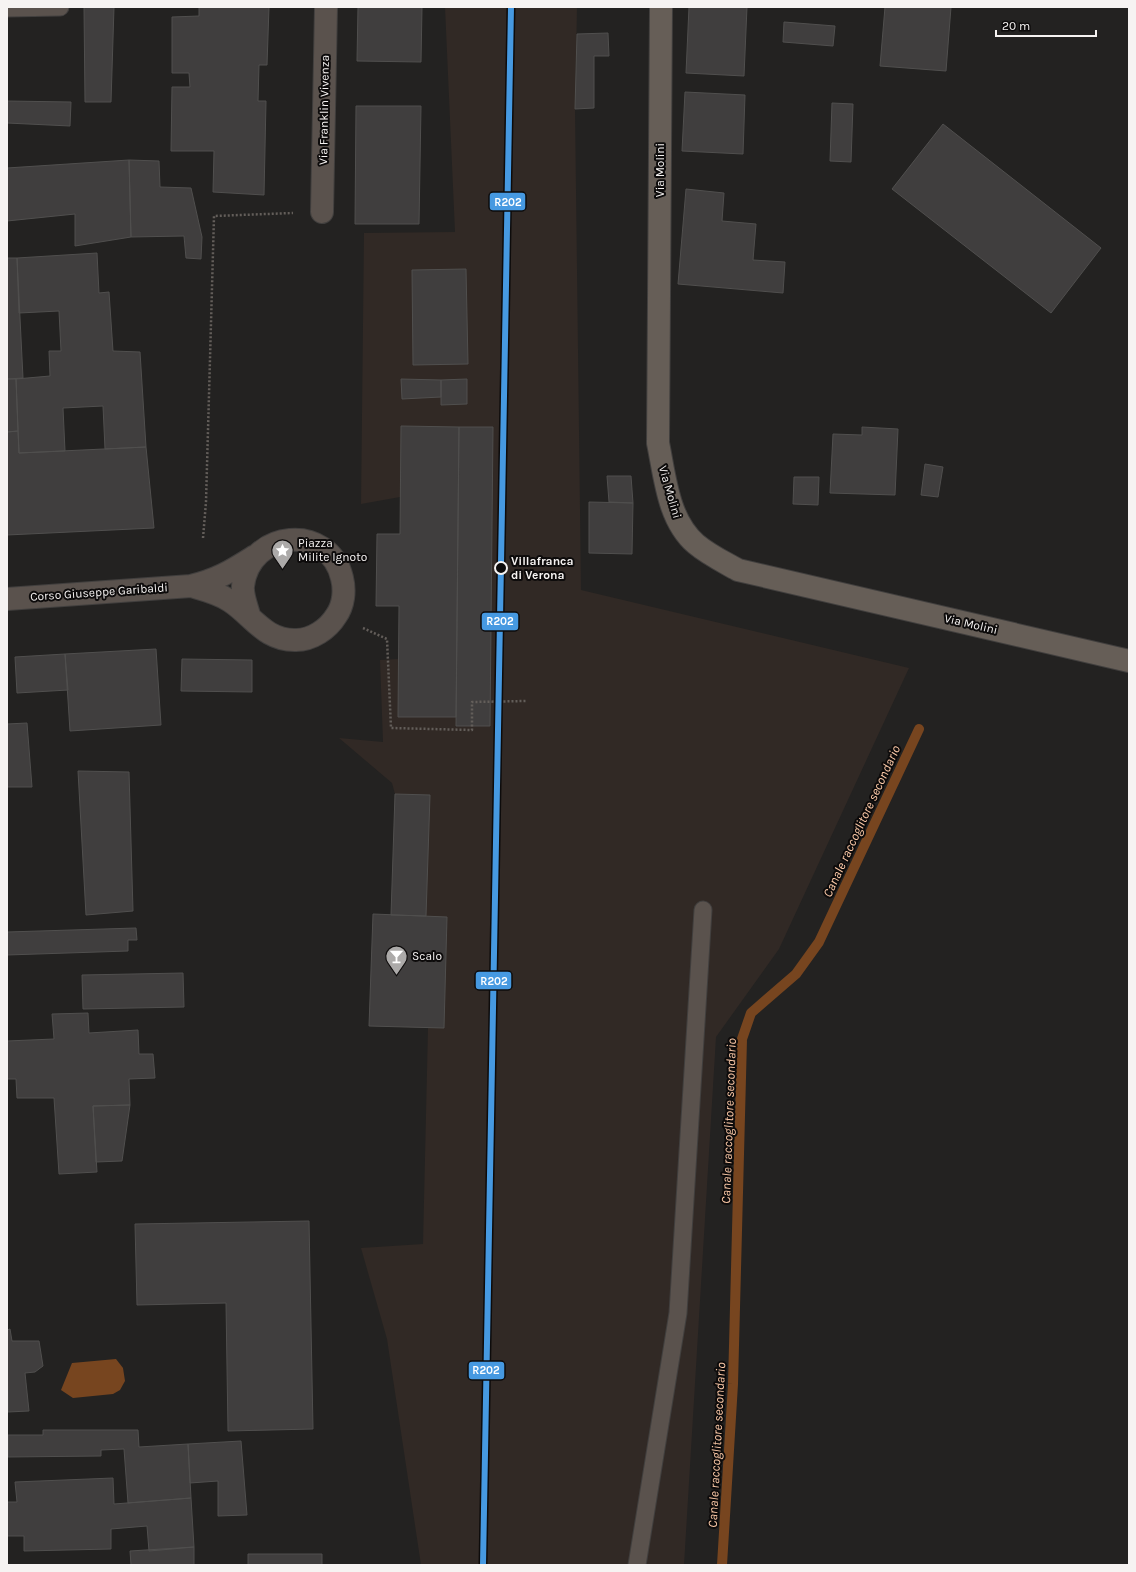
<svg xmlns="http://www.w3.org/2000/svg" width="1136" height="1572" font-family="Karla,sans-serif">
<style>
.built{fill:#312925}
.water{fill:#77451f}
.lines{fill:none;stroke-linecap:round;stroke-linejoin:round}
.stream{stroke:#77451f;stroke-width:10}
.building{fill:#403e3e;stroke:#504f4e}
.lane-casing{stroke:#413f3e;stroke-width:19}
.street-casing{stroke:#413f3e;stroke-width:24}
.secondary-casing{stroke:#413f3e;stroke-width:24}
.path{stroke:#635e5a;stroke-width:2.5;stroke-dasharray:2 2;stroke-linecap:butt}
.lane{stroke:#5a524d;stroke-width:17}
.street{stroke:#5a524d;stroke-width:22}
.secondary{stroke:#665e57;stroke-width:22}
.rail-1-casing{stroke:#0d0b0b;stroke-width:9}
.rail-1{stroke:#4699e1;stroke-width:6}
.stop-dot{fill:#0d0b0b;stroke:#f6f3f2;stroke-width:2}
.labels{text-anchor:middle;stroke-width:4;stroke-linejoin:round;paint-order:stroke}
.street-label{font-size:12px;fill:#f6f3f2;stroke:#0d0b0b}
.poi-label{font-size:12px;fill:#f6f3f2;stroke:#0d0b0b;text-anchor:start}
.stop-label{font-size:12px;font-weight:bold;fill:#f6f3f2;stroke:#0d0b0b;text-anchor:start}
.water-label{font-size:13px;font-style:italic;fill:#fdcaa8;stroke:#0d0b0b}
.line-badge{stroke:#0d0b0b;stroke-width:1.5}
.badge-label{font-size:11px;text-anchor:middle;font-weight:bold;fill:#fff}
</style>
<rect width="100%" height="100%" fill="#232221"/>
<path class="built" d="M445,7H577L575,109L581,590L909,668L779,949L716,1037L684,1565H421L387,1339L361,1248L423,1244L428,1028L369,1026L373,914L391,915L395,794L392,783L339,738L383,742L380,660L399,659V606H376L377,534H400V497L361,504L364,233L455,232Z"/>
<path class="water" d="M116,1359L123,1368L125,1381L120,1390L113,1394L73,1398L61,1390L72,1363Z"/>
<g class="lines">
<path class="stream" d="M722,1565L733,1384L742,1039L751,1013L796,974L819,942L919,729"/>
</g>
<path class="building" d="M84,7H114L111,102H85Z
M199,7H269L267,65H259L258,101H266L264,195L213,192L214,151H171L172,87H190L189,73H172V17L199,16Z
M358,7H422L421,62L357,61Z
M689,7H747L744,76L686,73Z
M885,7H951L946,71L880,66Z
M784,22L835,26L833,46L783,42Z
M608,33L609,56H594V108L575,109L577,34Z
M685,92L745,95L743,154L682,151Z
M7,101L71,102L70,126L7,123Z
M832,103L853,104L851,162L830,161Z
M356,106H421L419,224H355Z
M943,124L1101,248L1051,313L892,189Z
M129,160L131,237L75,246V214L7,221V168Z
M129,160L159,161L160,187L191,188L202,237L201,259L186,258L184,236L131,237Z
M686,189L724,193L722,221L756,224L753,260L785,262L783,293L678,284Z
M97,253L99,293L109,292L113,351L140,352L146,447L105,449L103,406L63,408L65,451L19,453L16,379L50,376L49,351H61L59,311L19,313L17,258Z
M7,258H17L23,378L7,379Z
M466,269L468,364L413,365L412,270Z
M7,379H16L18,431L7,432Z
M401,379L441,380V397L402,399Z
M467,379V404L441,405V380Z
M401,426L459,427L456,717H398L399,606H376L377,534H400Z
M459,427H493L490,726H456Z
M862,427L898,429L895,495L830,493L833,434L862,435Z
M18,431L19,453L146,447L154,528L7,535V432Z
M925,464L943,467L938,497L921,495Z
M607,476H631L633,503L609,502Z
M794,477H819L818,505L793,504Z
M589,502L633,503L632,554L589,553Z
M156,649L161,725L70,731L65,654Z
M65,654L68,690L17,693L15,657Z
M182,659L252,660V692L181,691Z
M27,723L32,787H7V724Z
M78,771L129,772L133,911L86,915Z
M395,794L430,795L426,916L391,915Z
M373,914L447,917L444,1028L369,1026Z
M136,928L137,940H128V951L7,955V932Z
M183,973L184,1007L83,1009L82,975Z
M88,1013L89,1033L138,1030L139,1054H153L155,1078L129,1079L130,1105L93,1106L97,1172L59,1174L54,1098H17L16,1079H7V1041L54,1039L52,1014Z
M130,1105L122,1161L96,1162L93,1106Z
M309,1221L313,1429L228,1431L226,1303L137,1305L135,1224Z
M10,1329L12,1341H39L43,1366L35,1372L25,1373L29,1411L8,1412L7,1330Z
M43,1430H138L139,1447L188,1444L191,1498L128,1503L124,1449L101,1450V1456L8,1457V1435H43Z
M241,1441L247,1515L218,1516V1481L190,1483L188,1444Z
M113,1478L114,1504L191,1498L194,1547L149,1551L147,1526L111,1529V1549L24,1551V1536H7V1502H17L15,1482Z
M194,1547V1565H131L130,1551Z
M248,1554H322V1565H248Z"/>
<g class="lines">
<defs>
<path id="lane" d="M7,8L60,7
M637,1565L678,1313L703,910"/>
<path id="street" d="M322,212L326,7
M191,586C205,590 218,593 230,601C253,616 265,641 296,640C312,640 328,629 336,616C344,605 345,590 342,578C329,522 249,530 243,586C242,595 247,607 249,615
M7,599L191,586C219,579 231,571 255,556"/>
<path id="secondary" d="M661,7L658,443C665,477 668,520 696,544C709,555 724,562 738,570L1129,661"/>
</defs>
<use href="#lane" class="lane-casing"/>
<use href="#street" class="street-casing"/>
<use href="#secondary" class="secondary-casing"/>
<path class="path" d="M203,538L206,502L214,216L293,213
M363,628L387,639L391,728L472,730V702L526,701"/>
<use href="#lane" class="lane"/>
<use href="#street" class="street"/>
<use href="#secondary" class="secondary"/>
<defs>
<path id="rail-1" d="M483,1565L511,7"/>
</defs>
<use href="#rail-1" class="rail-1-casing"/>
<use href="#rail-1" class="rail-1"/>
</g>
<defs>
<symbol id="sight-pin" viewBox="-11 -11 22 30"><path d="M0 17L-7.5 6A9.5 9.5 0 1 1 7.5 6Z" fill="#acaaa9" stroke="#0d0b0b"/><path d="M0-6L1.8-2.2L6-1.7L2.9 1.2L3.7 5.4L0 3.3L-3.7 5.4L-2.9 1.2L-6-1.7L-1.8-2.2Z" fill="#fff"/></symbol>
<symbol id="bar-pin" viewBox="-11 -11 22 30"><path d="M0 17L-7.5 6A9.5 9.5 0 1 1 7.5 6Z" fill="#acaaa9" stroke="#0d0b0b"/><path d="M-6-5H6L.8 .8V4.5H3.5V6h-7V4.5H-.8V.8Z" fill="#fff"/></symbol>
</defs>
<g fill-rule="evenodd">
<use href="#sight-pin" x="270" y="538" width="25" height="34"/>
<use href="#bar-pin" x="384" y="944" width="25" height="34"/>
</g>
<circle class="stop-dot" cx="501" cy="568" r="6"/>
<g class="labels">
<g class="street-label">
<text transform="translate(324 110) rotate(-89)" y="4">Via Franklin Vivenza</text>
<text transform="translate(660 170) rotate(-90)" y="4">Via Molini</text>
<text transform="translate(670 492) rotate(74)" y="4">Via Molini</text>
<text transform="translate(99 592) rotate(-4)" y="4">Corso Giuseppe Garibaldi</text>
<text transform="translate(971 624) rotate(13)" y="4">Via Molini</text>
</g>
<g class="poi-label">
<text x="298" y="547">Piazza<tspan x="298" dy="14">Milite Ignoto</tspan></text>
<text x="412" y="960">Scalo</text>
</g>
<g class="stop-label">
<text x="511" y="565">Villafranca<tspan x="511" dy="14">di Verona</tspan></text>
</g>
<g class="water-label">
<text transform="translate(861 821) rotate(-65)" y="5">Canale raccoglitore secondario</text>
<text transform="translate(728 1121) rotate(-88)" y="5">Canale raccoglitore secondario</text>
<text transform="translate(716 1445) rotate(-87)" y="5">Canale raccoglitore secondario</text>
</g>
</g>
<g class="line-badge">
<rect x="489" y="192" width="37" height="19" rx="4" fill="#4699e1"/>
<rect x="481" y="612" width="38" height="19" rx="4" fill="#4699e1"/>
<rect x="475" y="971" width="37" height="19" rx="4" fill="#4699e1"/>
<rect x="468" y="1361" width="37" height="19" rx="4" fill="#4699e1"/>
</g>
<g class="badge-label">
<text x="508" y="206">R202</text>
<text x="500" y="625">R202</text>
<text x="494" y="985">R202</text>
<text x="486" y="1374">R202</text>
</g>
<rect width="1136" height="1572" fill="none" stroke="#f6f3f2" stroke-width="16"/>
<path d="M996 30v6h100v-6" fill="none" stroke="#f6f3f2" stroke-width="2"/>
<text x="1002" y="30" font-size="12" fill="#f6f3f2" stroke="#0d0b0b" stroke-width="3" paint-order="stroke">20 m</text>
</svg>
